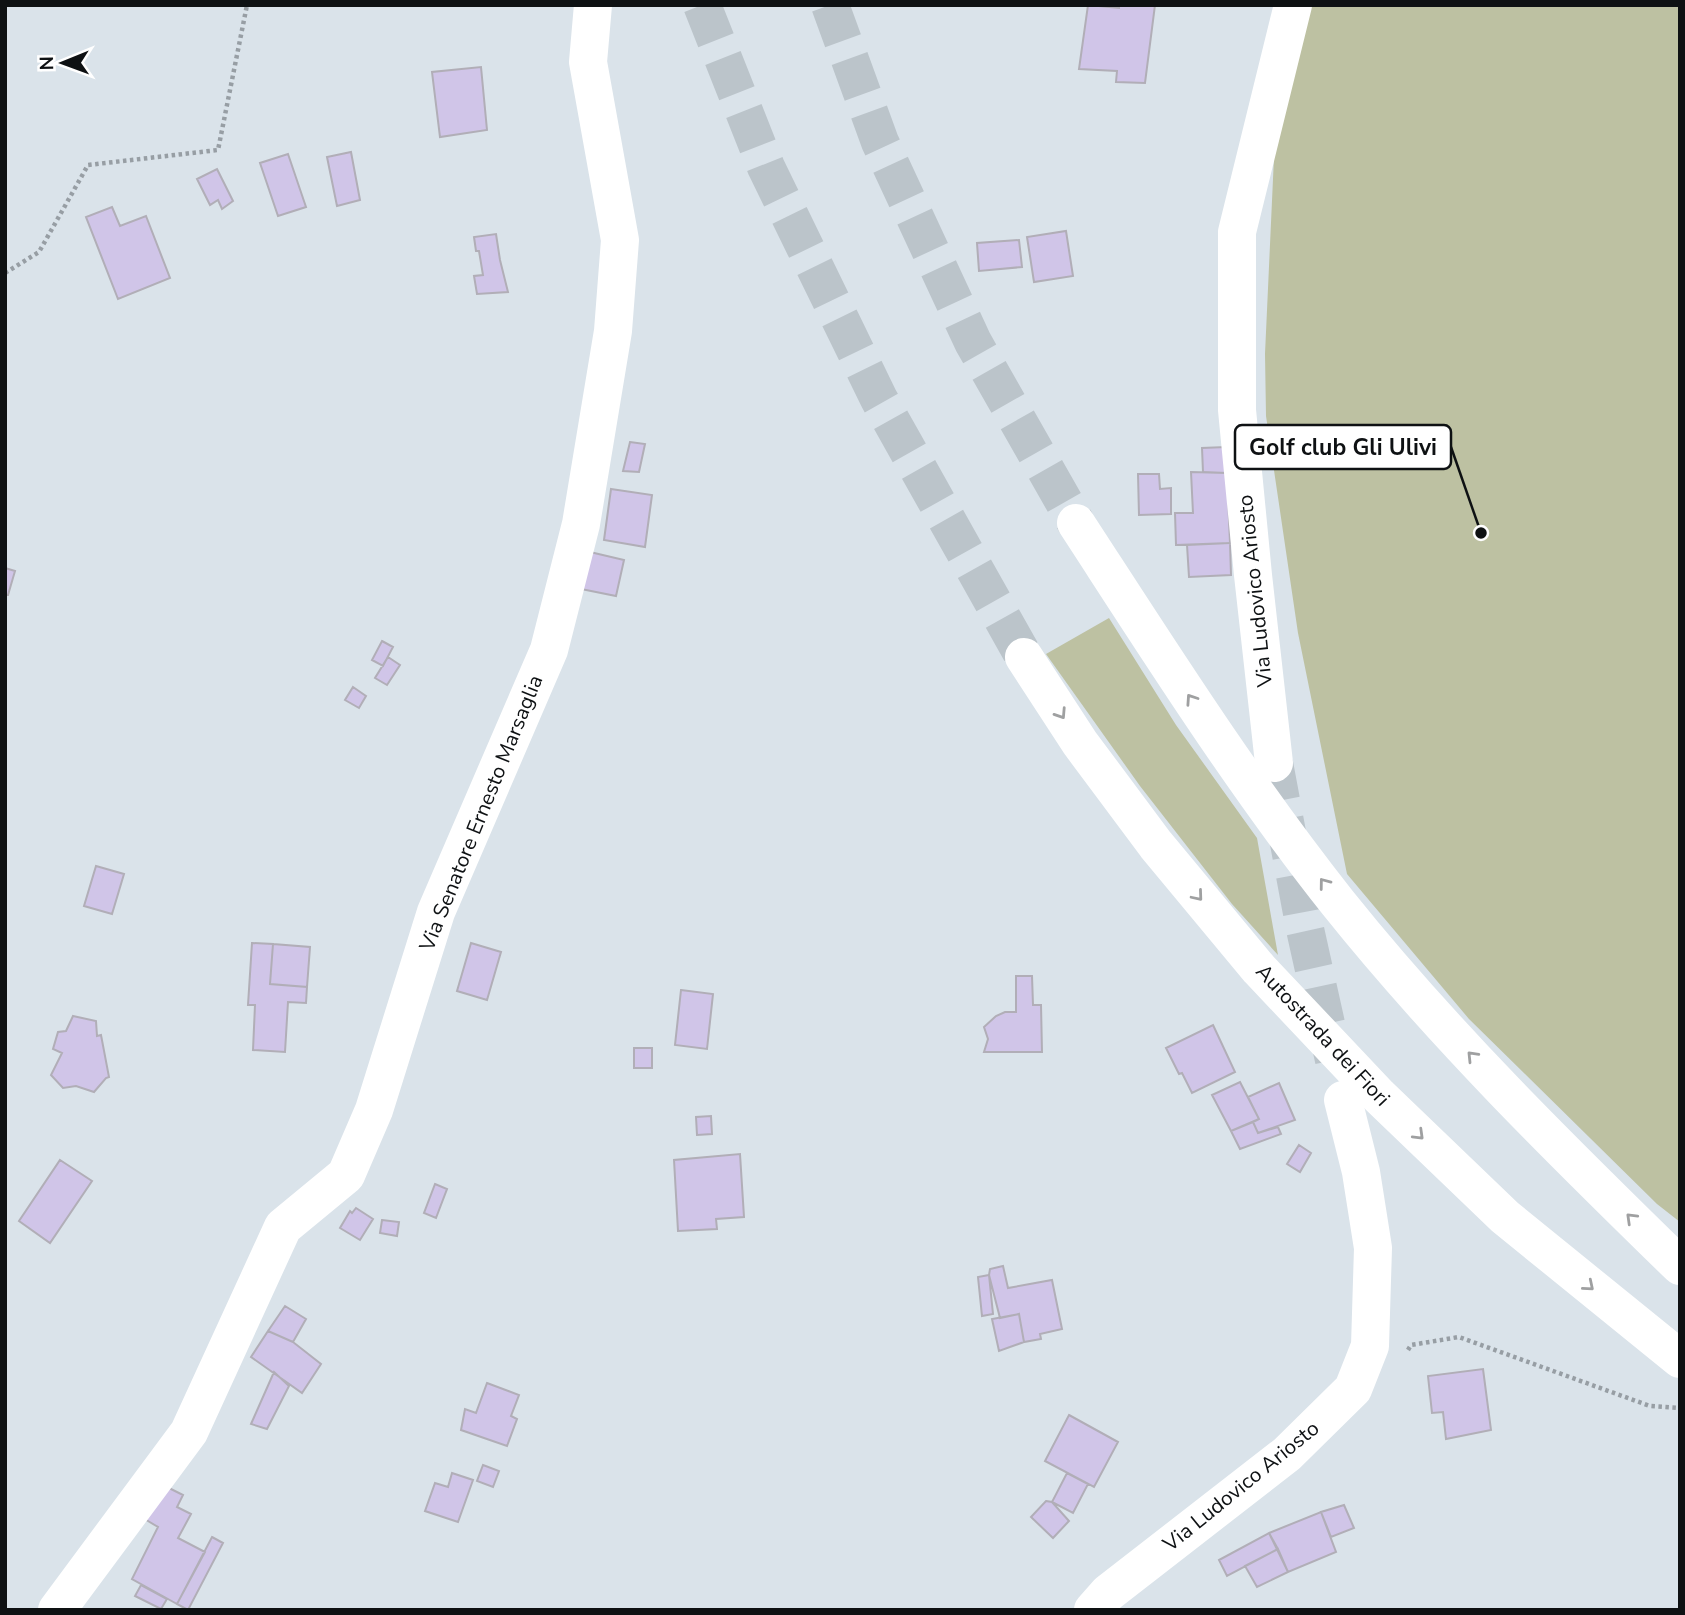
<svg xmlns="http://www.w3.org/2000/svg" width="1685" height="1615" font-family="'Nunito Sans',sans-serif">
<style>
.green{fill:#bdc1a2}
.building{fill:#d0c5e8;stroke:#b1aeb7;stroke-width:2}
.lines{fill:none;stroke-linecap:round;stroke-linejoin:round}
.secondary-tunnel{stroke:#bbc4ca;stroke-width:38;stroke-dasharray:38 19;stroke-linecap:butt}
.highway-tunnel{stroke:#bbc4ca;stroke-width:38;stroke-dasharray:38 19;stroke-linecap:butt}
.path{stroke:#979ea4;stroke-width:4.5;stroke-dasharray:3.5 3.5;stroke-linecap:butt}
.secondary{stroke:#fff;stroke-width:38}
.highway{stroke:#fff;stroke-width:38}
.oneway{stroke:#9fa0a1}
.labels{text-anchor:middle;stroke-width:5;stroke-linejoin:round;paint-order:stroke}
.street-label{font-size:21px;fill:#0e1113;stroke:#fff}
.leader{fill:none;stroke:#0e1113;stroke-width:2.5}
.callout-dot{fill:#0e1113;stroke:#fff;stroke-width:2.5}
.callout{fill:#fff;stroke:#0e1113;stroke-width:2.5}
.callout-label{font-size:23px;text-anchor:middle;font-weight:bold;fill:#0e1113}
</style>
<rect width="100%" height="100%" fill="#dae3ea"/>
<path class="green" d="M1305,5H1680V1222L1657,1204L1469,1019L1347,874L1298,633L1266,416L1265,354L1274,157Z
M1109,618L1176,725L1257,838L1278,955L1232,904L1140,786L1046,654Z"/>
<path class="building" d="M1088,5L1119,8V5H1155L1145,83L1116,82L1117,71L1079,69Z
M481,67L487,130L440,137L432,72Z
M351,152L360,200L337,206L327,157Z
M288,154L306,207L278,216L260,163Z
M217,169L233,201L222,209L218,200L210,205L197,179Z
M112,207L120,226L146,216L170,278L118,299L86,217Z
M1066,231L1073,276L1034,282L1027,237Z
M496,234L500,260L508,292L477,294L474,276L483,275L479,251H476L474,237Z
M1019,240L1022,267L979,271L977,243Z
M630,442L645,444L639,472L623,471Z
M1226,447L1227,473L1203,472L1202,448Z
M1191,472L1227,473L1230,543L1176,545L1175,513H1193Z
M1138,474H1159L1160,489L1171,488V514L1139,515Z
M611,489L652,495L645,547L604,540Z
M1230,543L1231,575L1189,577L1187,545Z
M590,552L624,560L616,596L581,589Z
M5,568L15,571L8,595H5Z
M382,641L393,647L383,666L372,660Z
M388,657L400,665L387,685L375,678Z
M353,687L366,696L359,708L345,700Z
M96,866L124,874L112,914L84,906Z
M252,943L273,944L270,984L307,987L306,1003L288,1002L285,1052L253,1050L255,1005H248Z
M471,943L501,952L487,1000L457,991Z
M273,944L310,947L307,987L270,984Z
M1016,976H1032L1033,1005H1041L1042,1052H984L988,1039L984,1027L996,1016L1005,1012H1016Z
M681,990L713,994L707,1049L675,1045Z
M73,1016L96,1021L97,1036L101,1035L109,1077L106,1078L94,1092L76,1086L63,1088L51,1075L62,1053L53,1049L58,1032L66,1031Z
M1213,1025L1235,1072L1192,1093L1182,1073L1179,1074L1166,1048Z
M634,1048H652V1068H634Z
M1240,1082L1259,1119L1231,1131L1212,1095Z
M1279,1083L1295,1120L1258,1133L1253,1122L1259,1119L1248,1097Z
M711,1116L712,1134L697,1135L696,1117Z
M1253,1122L1258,1133L1278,1127L1281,1134L1240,1149L1231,1131Z
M1299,1145L1311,1153L1300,1172L1287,1164Z
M740,1154L744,1217L716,1219L717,1229L678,1231L674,1160Z
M60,1160L92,1181L50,1243L19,1221Z
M435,1184L447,1189L436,1218L424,1213Z
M356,1208L373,1219L360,1240L340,1228L350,1211L352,1213Z
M382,1220L399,1222L397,1236L380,1233Z
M1003,1266L1008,1288L1052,1280L1062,1329L1040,1334L1041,1339L1024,1342L1019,1314L1000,1318L989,1275L990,1269Z
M989,1275L993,1314L982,1316L978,1277Z
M285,1306L306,1319L293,1342L268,1331Z
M1019,1314L1024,1342L999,1351L992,1319Z
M268,1331L293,1342L321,1364L302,1393L251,1357Z
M1483,1369L1491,1430L1446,1439L1443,1412L1432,1413L1428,1376Z
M274,1372L289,1386L267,1429L251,1424Z
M487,1383L519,1395L511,1416L517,1419L507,1446L461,1430L465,1409L476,1413Z
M1069,1415L1118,1442L1094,1487L1045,1461Z
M483,1465L499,1471L493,1487L477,1481Z
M452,1473L473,1480L458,1522L425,1511L435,1483L448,1487Z
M1067,1473L1088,1484L1073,1513L1052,1502Z
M161,1484L183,1495L177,1507L191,1514L178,1538L205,1552L177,1604L132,1579L158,1527L143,1518Z
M1046,1501L1052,1502L1069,1521L1053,1538L1031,1517Z
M1344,1505L1354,1528L1331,1537L1321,1512Z
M1321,1512L1336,1552L1288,1572L1269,1533Z
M1269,1533L1278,1549L1227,1576L1219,1560Z
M212,1537L223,1543L188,1610L177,1604Z
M1278,1549L1288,1572L1257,1587L1245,1566Z
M141,1585L167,1599L161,1609L135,1596Z"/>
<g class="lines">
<path class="secondary-tunnel" d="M1274,763L1305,929L1334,1060"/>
<path class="highway-tunnel" d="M702,5L766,167L879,399L1024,657
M830,5L880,142L973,342L1076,523"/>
<path class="path" d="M5,273L39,252L88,165L218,150L247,5
M1408,1350L1411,1345L1459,1337L1650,1406L1680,1408"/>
<path class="secondary" d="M1274,763L1253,575L1237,410V232L1293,5
M57,1610L189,1432L283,1227L346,1175L374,1110L436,912L549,650L581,524L613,331L620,240L588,62L593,5
M1093,1610L1108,1593L1287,1454L1353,1389L1370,1346L1373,1248L1361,1172L1343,1100"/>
<path class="highway" d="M1076,523C1160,652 1242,782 1338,903C1442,1033 1561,1150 1680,1266
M1024,657L1080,743L1156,845L1259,969L1379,1096L1505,1217L1680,1359"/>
</g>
<defs><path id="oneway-chevron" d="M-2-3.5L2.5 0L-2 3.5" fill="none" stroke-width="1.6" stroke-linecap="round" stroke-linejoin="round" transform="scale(1.75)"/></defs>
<g class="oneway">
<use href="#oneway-chevron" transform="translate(1191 699) rotate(-124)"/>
<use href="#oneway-chevron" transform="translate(1061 714) rotate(57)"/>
<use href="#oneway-chevron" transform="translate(1324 883) rotate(-127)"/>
<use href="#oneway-chevron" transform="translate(1198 896) rotate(50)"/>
<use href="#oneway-chevron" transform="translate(1472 1056) rotate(-134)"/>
<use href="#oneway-chevron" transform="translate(1419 1135) rotate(44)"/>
<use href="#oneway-chevron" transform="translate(1631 1218) rotate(-136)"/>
<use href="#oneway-chevron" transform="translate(1589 1286) rotate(40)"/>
</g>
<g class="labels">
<g class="street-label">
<text transform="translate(1255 591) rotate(-96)" y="7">Via Ludovico Ariosto</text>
<text transform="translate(481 813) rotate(-68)" y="7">Via Senatore Ernesto Marsaglia</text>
<text transform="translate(1323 1035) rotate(47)" y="7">Autostrada dei Fiori</text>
<text transform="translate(1241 1486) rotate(-39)" y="7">Via Ludovico Ariosto</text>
</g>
</g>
<path class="leader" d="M1481 533L1451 447"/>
<circle class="callout-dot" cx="1481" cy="533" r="7"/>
<rect class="callout" x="1235" y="425" width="216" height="44" rx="7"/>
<g class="callout-label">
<text x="1343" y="455">Golf club Gli Ulivi</text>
</g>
<rect width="1685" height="1615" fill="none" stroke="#0e1113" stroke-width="14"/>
<g transform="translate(63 63) rotate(269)" stroke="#ffffff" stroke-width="5" paint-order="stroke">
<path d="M0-5L12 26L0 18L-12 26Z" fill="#0e1113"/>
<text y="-10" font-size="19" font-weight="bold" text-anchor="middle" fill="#0e1113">N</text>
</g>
</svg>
